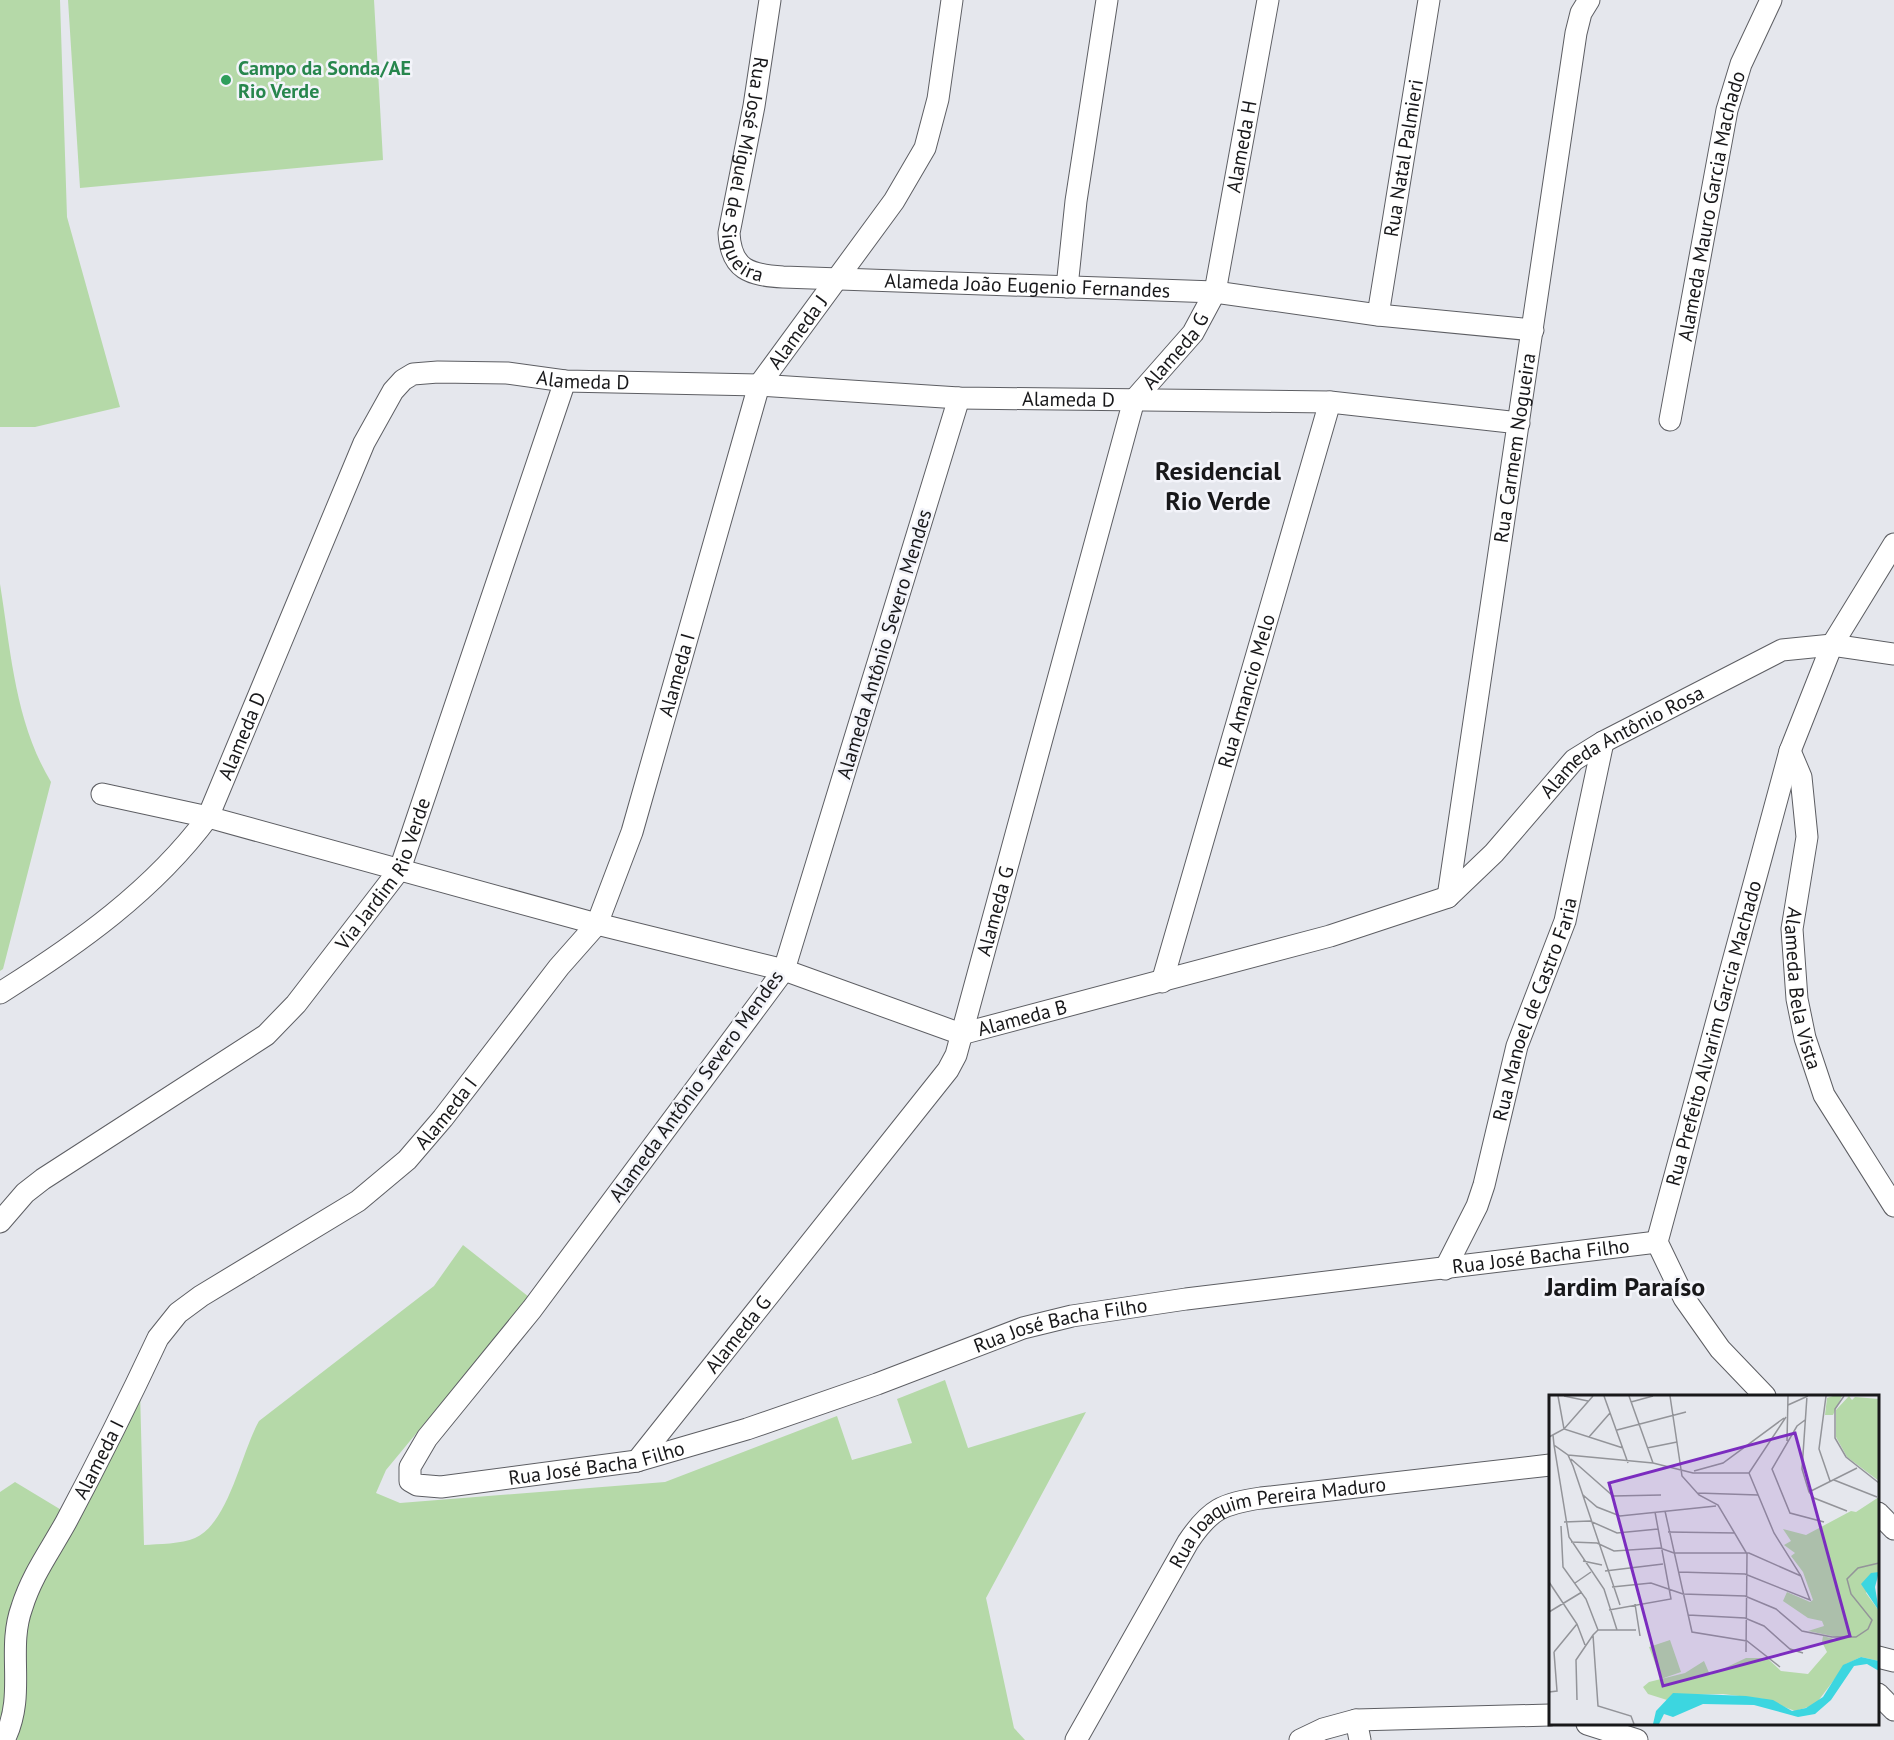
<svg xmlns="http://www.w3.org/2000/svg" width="1894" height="1740" font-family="'PT Sans',sans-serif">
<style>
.green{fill:#b5d9a8}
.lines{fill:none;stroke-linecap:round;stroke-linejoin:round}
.minor-casing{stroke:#5d5e63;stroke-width:23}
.minor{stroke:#fff;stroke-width:21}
.leisure-dot{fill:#2e9e5b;stroke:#f3f4fa;stroke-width:2}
.labels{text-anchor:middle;stroke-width:5;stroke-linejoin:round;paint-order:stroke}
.leisure-label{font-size:20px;font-weight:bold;fill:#27864d;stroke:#f3f4fa;text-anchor:start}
.street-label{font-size:20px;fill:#18181a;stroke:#f3f4fa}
.district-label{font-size:26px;font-weight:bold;fill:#18181a;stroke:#f3f4fa}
.inset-road{fill:none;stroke:#939499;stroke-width:1.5}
.view{fill:#7b2cbf;fill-opacity:0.15;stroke:#7b2cbf;stroke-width:3}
.inset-edge{fill:none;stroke:#18181a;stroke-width:3}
</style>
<rect width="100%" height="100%" fill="#e5e7ed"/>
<path class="green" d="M0,0H60L67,217L120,407L35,427H0Z
M68,0H374L383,160L80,188Z
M0,584C11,652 15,722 51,782L3,969L0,971Z
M463,1245L529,1297L386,1470L376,1493L400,1503L665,1482L837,1416L852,1460L912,1443L897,1399L945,1380L968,1448L1086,1412L986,1598L1014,1728L1025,1740H17L20,1722L22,1624L140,1390L144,1545C158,1544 182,1544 195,1538C229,1523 241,1453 259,1421L434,1286Z
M15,1482L63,1511L12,1673L0,1739V1492Z"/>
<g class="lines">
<defs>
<g id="minor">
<path id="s1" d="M770,0L754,106L729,233C731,270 750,275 783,277L1215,292L1378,315L1533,330"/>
<path d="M1067,287L1076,201L1107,0"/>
<path id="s2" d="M1378,315L1429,0"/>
<path id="s3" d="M959,398L784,970L532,1309L427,1438L410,1467V1481L417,1485L441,1487L637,1461L747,1429L877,1384L1023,1328L1072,1316L1186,1299L1657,1242"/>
<path id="s4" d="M1670,420L1727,110L1741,64L1771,0"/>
<path id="s5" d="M1790,751L1801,777L1807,837L1792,929L1797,999L1805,1038L1824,1095L1894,1206"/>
<path id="s6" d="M102,794L208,817L597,924L784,970L961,1034L1330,936L1448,897L1494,853L1574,760L1603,742L1782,650L1832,645L1894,654"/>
<path id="s7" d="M1448,897L1576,33L1581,13L1589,0"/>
<path id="s8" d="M1162,982L1330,402"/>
<path id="s9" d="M0,993C78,944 153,891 208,817L364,443L393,391L403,380L413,374L438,372L507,373L565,381L759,385L959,398L1330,402L1519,423"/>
<path id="s10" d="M0,1222L25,1193L43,1179L266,1035L296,1004L400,869L565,381"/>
<path id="s11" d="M1445,1269L1477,1206L1484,1185L1517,1046L1565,921L1603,742"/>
<path id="s12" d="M1765,1396L1720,1349L1684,1298L1657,1242L1790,751L1832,645L1894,544"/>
<path id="s13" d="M637,1461L948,1070L956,1055L1134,400L1193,333L1215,292L1268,0"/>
<path d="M1878,1513L1894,1529"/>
<path d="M1878,1657L1894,1661"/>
<path d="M1878,1694L1894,1710"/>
<path d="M1356,1720L1360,1740"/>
<path d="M1587,1724L1637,1740"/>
<path id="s14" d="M4,1740C27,1694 6,1651 22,1607C32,1575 50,1551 66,1522C98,1462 129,1400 158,1338L178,1313L201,1296L358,1201L407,1160L443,1118L559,967L597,924L632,832L759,385L894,201L925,148L938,99L952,0"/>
<path id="s15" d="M1076,1740L1188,1542C1210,1509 1222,1504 1261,1498L1550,1465"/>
<path d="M1300,1740L1323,1729L1356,1720L1550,1715"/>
</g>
</defs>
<use href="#minor" class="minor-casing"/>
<use href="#minor" class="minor"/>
</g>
<circle class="leisure-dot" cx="226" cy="80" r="6"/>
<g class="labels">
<g class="leisure-label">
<text x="238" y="75">Campo da Sonda/AE<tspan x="238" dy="23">Rio Verde</tspan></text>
</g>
<g class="street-label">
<text dy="7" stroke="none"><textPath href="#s13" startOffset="1479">Alameda H</textPath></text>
<text dy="7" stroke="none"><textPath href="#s2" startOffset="159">Rua Natal Palmieri</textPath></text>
<text dy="7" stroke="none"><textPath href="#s1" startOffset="177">Rua José Miguel de Siqueira</textPath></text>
<text dy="7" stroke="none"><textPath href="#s4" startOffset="218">Alameda Mauro Garcia Machado</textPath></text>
<text dy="7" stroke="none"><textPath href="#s1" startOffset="561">Alameda João Eugenio Fernandes</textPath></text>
<text dy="7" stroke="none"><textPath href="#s14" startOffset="1677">Alameda J</textPath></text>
<text dy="7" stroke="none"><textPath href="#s13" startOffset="1260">Alameda G</textPath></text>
<text dy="7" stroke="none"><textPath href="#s9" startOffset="936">Alameda D</textPath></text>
<text dy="7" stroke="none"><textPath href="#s9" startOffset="1422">Alameda D</textPath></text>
<text dy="7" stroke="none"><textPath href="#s7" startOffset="454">Rua Carmem Nogueira</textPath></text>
<text transform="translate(884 644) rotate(-73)" y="7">Alameda Antônio Severo Mendes</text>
<text dy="7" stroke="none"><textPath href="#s14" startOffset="1310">Alameda I</textPath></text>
<text dy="7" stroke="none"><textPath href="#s8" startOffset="303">Rua Amancio Melo</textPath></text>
<text dy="7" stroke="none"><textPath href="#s9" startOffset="362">Alameda D</textPath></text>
<text dy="7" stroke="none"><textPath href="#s6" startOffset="1635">Alameda Antônio Rosa</textPath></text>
<text dy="7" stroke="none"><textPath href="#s10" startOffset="528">Via Jardim Rio Verde</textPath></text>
<text dy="7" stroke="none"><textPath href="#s13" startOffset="666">Alameda G</textPath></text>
<text dy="7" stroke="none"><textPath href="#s5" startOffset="242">Alameda Bela Vista</textPath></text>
<text dy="7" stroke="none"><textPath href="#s11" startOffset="276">Rua Manoel de Castro Faria</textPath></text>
<text dy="7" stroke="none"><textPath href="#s6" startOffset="956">Alameda B</textPath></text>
<text dy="7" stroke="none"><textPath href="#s12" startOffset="406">Rua Prefeito Alvarim Garcia Machado</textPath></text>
<text transform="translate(696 1086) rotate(-54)" y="7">Alameda Antônio Severo Mendes</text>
<text dy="7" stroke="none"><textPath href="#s14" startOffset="806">Alameda I</textPath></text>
<text dy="7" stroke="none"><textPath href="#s3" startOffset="2396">Rua José Bacha Filho</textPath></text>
<text dy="7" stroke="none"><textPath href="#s3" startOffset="1910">Rua José Bacha Filho</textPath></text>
<text dy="7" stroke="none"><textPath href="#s13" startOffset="162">Alameda G</textPath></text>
<text dy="7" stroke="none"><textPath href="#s14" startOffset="302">Alameda I</textPath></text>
<text dy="7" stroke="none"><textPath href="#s3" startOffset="1424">Rua José Bacha Filho</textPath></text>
<text dy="7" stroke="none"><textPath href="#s15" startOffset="321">Rua Joaquim Pereira Maduro</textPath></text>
</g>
<g class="district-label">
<text x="1218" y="480">Residencial<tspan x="1218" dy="30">Rio Verde</tspan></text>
<text x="1625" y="1296">Jardim Paraíso</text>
</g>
</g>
<g transform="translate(1549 1395)">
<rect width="330" height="330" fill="#e5e7ed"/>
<path d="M284,1H293L284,20H276L278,3ZM300,1L303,5L306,2L330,4V86L298,62L287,42V15ZM330,102V177L317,198L330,216V266L312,262L297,269L266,310L246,316L215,304L174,299L125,300L118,305L99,299L94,292L100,287L136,278L155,266L161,280L197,263H218L232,276L259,279L278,257L273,247L274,241L285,244L305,241L288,242L259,236L275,231L273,226L259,223L234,206L238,197L261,207L264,205L254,177L242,161L246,158L235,150L242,146L234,134L257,140L302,116L307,117ZM121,245L132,277L112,284L100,252Z" fill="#b5d9a8"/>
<path d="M330,177L326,192L330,216L312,189L322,178ZM312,262L330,266V276L318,269L305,271L282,305L266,319L249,322L205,310L154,309L124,322L115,319L110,329H104L107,316L124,298L197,301L224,305L243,316L257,313L274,302L294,270Z" fill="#3cd6e0"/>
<path class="inset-road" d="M9,1L15,34L74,53M15,1L39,6M55,1L79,68M80,1L104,68M121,1L133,81L150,100L169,110L198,159L197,257M258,1L253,74L260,97L265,103L298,116M277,1L270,54L281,86M295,1L286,14V43L297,62L330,88M82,7L104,1M239,10L259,1M256,25L248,31L223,74L241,118L275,127M68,35L137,17M4,40L5,50L19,60L24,71L71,210M0,42L15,34L44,1M40,42L61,18M238,46L239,1M5,50L20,142L55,194L68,235M98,53L128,47M19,60L104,68L144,78H200L237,22M22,64L64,101L112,100M145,76L174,68L235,23M285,85L328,102M260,97L308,73M148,98L209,100M34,100L48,112L71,121L167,111M116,116L143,237L198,246L231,272M15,127L41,126L68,138L109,134M12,131L14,172L37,204L49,235M119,137L186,138M22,147L48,148L65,156L111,153L125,158H200L252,181M34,166L53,170M56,176L114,169M130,177L196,179L261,205L252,181L225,138L200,78M0,187L28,229L36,250M26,188L42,177M63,192L102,188L134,199L196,201L227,214L253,236L283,242H307L319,234L323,225L302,199L298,184L309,173L330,168M86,209L91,241M60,215L122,204L106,117M0,217L33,197M139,220L196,223L215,231L241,254L254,258M44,240L49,311L82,321L85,329M5,257L28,229M0,297L8,296L5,257M28,305L27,265L44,240L49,235H87"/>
<path class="view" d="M246,38L301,241L114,291L60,88Z"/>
<rect width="330" height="330" class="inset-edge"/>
</g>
</svg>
